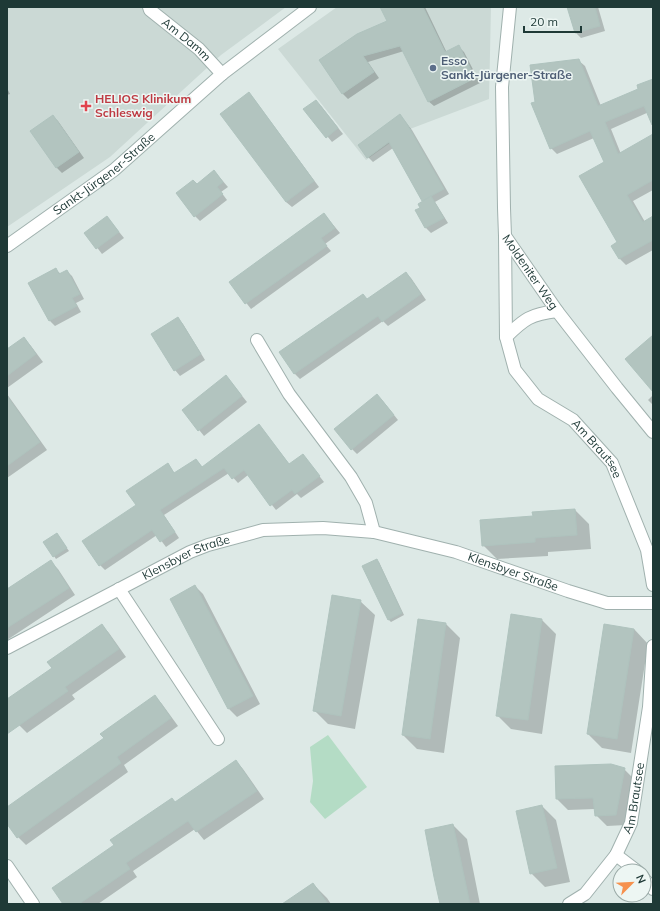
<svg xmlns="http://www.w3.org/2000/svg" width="660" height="911" font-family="Mulish,sans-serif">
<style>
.built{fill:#cbd9d5}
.green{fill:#b4dcc5}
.shadow{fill:#0003}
.building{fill:#b2c4bf;stroke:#afc3be}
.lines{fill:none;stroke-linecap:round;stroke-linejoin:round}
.street-casing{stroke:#a0b1ae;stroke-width:14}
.street{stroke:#fff;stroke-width:12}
.service-dot{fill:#5c6f8a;stroke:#edf6f3;stroke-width:1.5}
.health-dot{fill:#e0444e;stroke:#edf6f3;stroke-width:1.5}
.labels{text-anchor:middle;stroke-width:3;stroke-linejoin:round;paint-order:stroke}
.street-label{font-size:12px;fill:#1e3936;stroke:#edf6f3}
.service-label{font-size:12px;font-weight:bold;fill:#4e5e75;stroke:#edf6f3;text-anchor:start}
.health-label{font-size:12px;font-weight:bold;fill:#be3a42;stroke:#edf6f3;text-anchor:start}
</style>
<rect width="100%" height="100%" fill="#dde9e6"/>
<path class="built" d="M7,7H286L221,55L110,157L7,227Z
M337,7H491L489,99L410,129L366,160L278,49Z"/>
<path class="green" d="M328,735L367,787L325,819L310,802L313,781L310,747Z"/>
<path class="shadow" d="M381,7H425L447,53L459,47L464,52L480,83L434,106L428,101L404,51L368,62L379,78L348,99L342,93L320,60L389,22Z
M568,7H598L605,31L581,38L576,33Z
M578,60L585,66L601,106L639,90L653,80V116L649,112L611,129L621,154L653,136V190L633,201L645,222L653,217V250L626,265L620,259L613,246L619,243L605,162L594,138L557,154L551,148L536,102Z
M7,88L10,94L7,95Z
M249,94L254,99L319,187L292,207L286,202Z
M321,106L343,134L332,142L305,109Z
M400,115L412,130L449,194L435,202L448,223L431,233L426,228L417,211L421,208L424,201L393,148L373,162L368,157Z
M53,116L58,121L84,158L62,173L57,168Z
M214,171L228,187L221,192L227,200L200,221L195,216L197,185Z
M324,214L340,233L325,244L331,251L251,309L230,282Z
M107,217L124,238L102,254L86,233Z
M55,269L61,274L67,271L72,276L84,299L76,303L81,312L55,326L50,321L29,283Z
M406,273L411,278L426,300L388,326L383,321L300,379L295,374L281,353L368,300Z
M178,318L183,324L205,360L180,376L175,370L152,334Z
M24,338L31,346L43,362L7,388V351Z
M231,382L247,402L204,436L183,410Z
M7,394L47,450L7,478Z
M653,395V405L648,400Z
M382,400L398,420L357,454L352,449Z
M259,425L290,465L303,455L324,482L301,498L297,494L276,510L248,475L238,483L229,473L164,515L179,538L166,547L157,535L105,570L100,565L137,506L168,464L175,474L196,460L203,468Z
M575,510L589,524L591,549L548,552V556L497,559L483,545L534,517Z
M57,534L69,551L56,559L54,556Z
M376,560L379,562L404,615L391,622L388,619Z
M51,562L58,569L75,595L7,640V590Z
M195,586L203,594L260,704L237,717L229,709L171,599Z
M360,601L375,615L355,729L328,724L314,710Z
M542,620L556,634L542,734L511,729L497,715Z
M446,624L460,638L444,753L417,749L403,735Z
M102,625L109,633L126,657L72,695L75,699L27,733L19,725L7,706V701L53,668Z
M634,629L648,644L631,753L602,748L588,734Z
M155,696L162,704L178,726L124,765L128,772L26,845L18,837L7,822V809L105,739Z
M236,761L243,769L264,799L204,840L195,829L133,871L137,877L98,904H65L176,803Z
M624,769L635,780L626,825L607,826L596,815L595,809L568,810L557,799Z
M542,806L556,820L570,882L545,887L531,873Z
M453,825L467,839L480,904H441Z
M313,884L327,898L331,904H294Z"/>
<path class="building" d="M380,7H423L445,52L459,45L475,78L428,102L400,46L363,56L374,72L342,94L319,60L357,34L387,21Z
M567,7H595L600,26L575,33Z
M579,59L598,106L638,89L637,85L653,79V125H652L644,106L605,122L618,154L653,134V180L627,195L643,222L653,216V240L619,259L611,246L617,242L579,176L604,162L590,131L550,149L531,103L535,102L530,65Z
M249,92L314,181L286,202L220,114Z
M316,100L338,128L326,138L303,109Z
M400,114L407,124L444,189L422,201L389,142L367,158L358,145Z
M53,115L79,152L56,168L30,131Z
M214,170L223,182L217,187L223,194L194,217L176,193L193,180L197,184Z
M431,196L444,218L425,228L415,210L420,208L418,204Z
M324,213L335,228L321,238L327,246L245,304L229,282Z
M107,216L119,232L96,249L84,233Z
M56,268L59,274L67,270L80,294L72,298L77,306L49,321L28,283Z
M406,272L421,294L382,322L378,316L294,374L279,352L363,294L367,299Z
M178,317L201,354L174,371L151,334Z
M653,335V392L625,359Z
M24,337L36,354L7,376V349Z
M226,375L242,396L198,431L182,410Z
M377,394L394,415L351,450L334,429Z
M7,396L40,442L7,466Z
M259,424L289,464L303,454L320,476L295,494L292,490L270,506L244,470L232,479L224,468L160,510L175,532L160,542L152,530L99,566L82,541L136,505L126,491L168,463L174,473L196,459L202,467Z
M575,509L577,535L535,538V542L482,546L480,520L533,516L532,512Z
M57,533L67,548L53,557L43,542Z
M377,559L402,613L388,620L362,566Z
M51,560L69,588L7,628V589Z
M195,585L253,696L228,709L170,599Z
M332,595L361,600L341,716L313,711Z
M511,614L542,619L528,720L496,716Z
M418,619L446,623L430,739L402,735Z
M102,624L119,649L65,687L68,691L7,734V699L52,668L47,662Z
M604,624L634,629L617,739L587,734Z
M155,695L171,718L117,757L121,763L17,838L7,824V807L104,738L100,734Z
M236,760L257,791L196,832L188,821L126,863L130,869L79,904H63L52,888L114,845L110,840L172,798L175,802Z
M611,764L625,768L616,815L595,816L593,798L556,799L555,766Z
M542,805L557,868L530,874L516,811Z
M453,824L463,871L470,904H440L434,877L425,830Z
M313,883L328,904H282Z"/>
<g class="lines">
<defs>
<g id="street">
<path id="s1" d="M149,7L150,10L199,49L222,74"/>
<path id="s2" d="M510,7L502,87L504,208L505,236L506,337L515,370L538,399L573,420L612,463L647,550L653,585"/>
<path id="s3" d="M505,236L557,311L617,388L653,432"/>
<path id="s4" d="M7,246L114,170L222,74L310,7"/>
<path d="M506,337C524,319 531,314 557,311"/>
<path d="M257,340L289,394L351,477L366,503L374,532"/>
<path d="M119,589L218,739"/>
<path id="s5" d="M7,648L190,552L208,545L263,530L323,528L374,532L456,552L568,591L607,603H653"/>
<path d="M616,855L637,871"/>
<path d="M7,866L33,904"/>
<path d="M644,879L653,889"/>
<path id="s6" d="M569,904L585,894L616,855L631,823L649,707L653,646"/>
</g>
</defs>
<use href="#street" class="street-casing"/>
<use href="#street" class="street"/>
</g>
<circle class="service-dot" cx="433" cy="68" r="4"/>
<path class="health-dot" d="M84 100h4v4h4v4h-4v4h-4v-4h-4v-4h4z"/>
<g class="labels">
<g class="street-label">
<text dy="4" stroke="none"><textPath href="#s1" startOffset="50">Am Damm</textPath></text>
<text dy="4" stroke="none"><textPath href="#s4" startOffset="121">Sankt-Jürgener-Straße</textPath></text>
<text dy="4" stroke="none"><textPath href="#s3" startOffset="44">Moldeniter Weg</textPath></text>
<text dy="4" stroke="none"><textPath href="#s2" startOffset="480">Am Brautsee</textPath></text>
<text dy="4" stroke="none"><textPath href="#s5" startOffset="201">Klensbyer Straße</textPath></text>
<text dy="4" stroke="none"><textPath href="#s5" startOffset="539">Klensbyer Straße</textPath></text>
<text dy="4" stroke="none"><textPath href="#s6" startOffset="129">Am Brautsee</textPath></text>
</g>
<g class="service-label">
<text x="441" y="65">Esso<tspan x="441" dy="14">Sankt-Jürgener-Straße</tspan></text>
</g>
<g class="health-label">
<text x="95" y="103">HELIOS Klinikum<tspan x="95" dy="14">Schleswig</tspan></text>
</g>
</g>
<rect width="660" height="911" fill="none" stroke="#1e3936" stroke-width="16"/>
<g transform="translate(632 883) rotate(66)"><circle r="19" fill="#edf6f3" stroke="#9aaaa7"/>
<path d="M0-3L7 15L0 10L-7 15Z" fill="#f6914e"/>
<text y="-6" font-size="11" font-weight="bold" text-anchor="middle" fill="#1e3936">N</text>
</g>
<path d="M524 26v6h57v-6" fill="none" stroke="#1e3936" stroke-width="2"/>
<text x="530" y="26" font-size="12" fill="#1e3936" stroke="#edf6f3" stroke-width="3" paint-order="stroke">20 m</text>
</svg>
